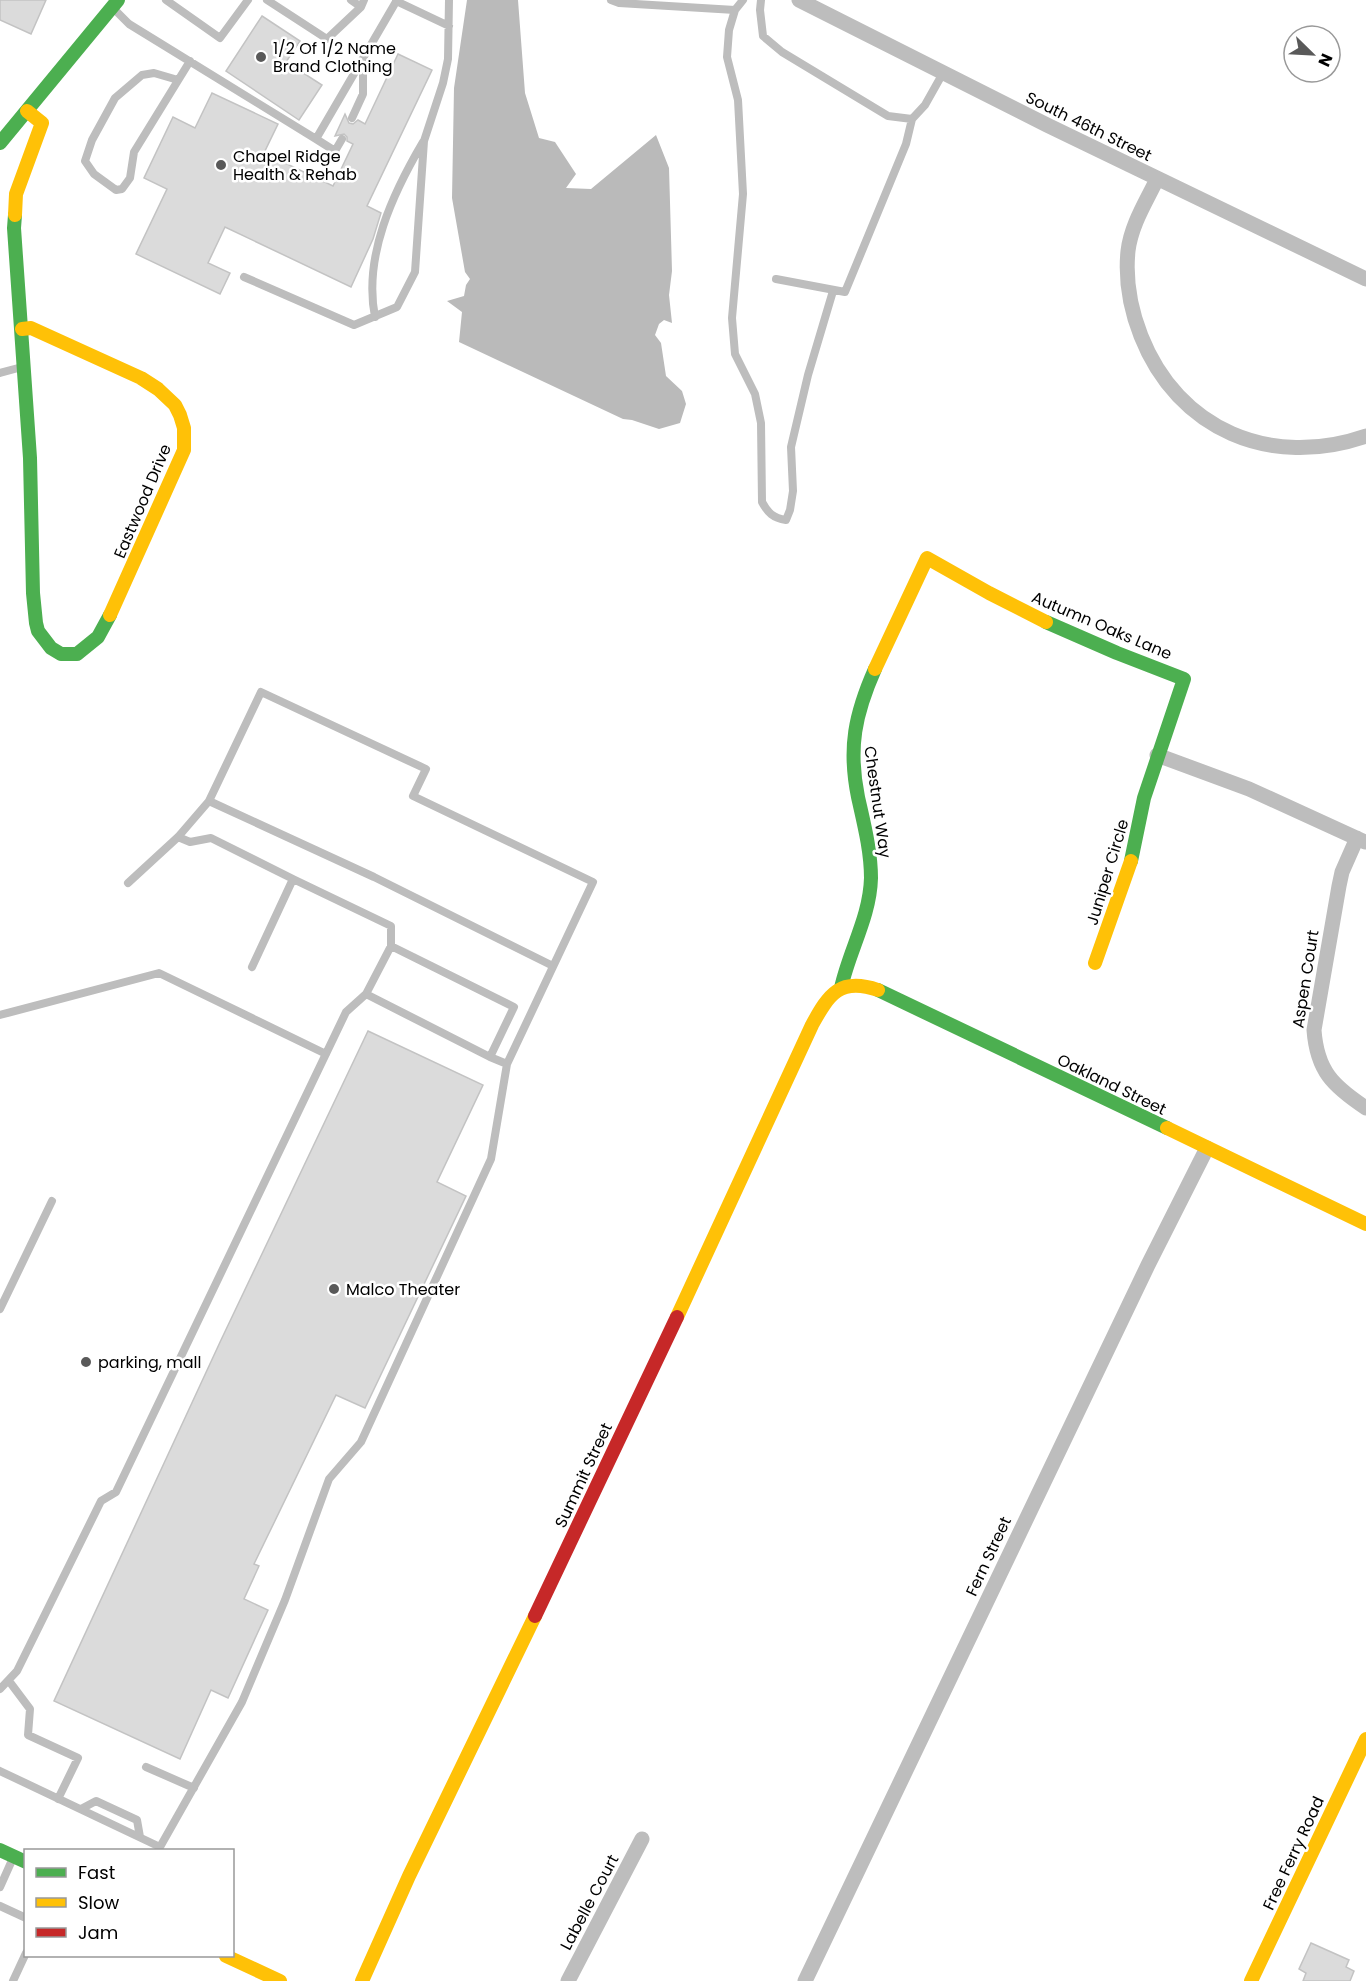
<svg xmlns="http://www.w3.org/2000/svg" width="1366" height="1981" font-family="Poppins,sans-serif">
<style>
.water{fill:#bababa}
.building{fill:#dbdbdb;stroke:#c3c3c3;stroke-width:1.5}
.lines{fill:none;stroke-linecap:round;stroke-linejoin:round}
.lane{stroke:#bdbdbd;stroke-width:8}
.street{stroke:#bdbdbd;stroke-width:15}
.fast{stroke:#4caf50;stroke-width:14}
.slow{stroke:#ffc107;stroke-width:14}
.jam{stroke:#c62828;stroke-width:14}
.poi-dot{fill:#595959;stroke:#fff;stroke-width:2}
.labels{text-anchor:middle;stroke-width:5;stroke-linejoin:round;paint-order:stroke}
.poi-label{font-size:16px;fill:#000;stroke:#fff;text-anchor:start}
.street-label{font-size:16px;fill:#000;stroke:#fff}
</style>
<rect width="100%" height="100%" fill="#fff"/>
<path class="water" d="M467,0H518L525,93L539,138L555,142L576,174L566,188L591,189L656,135L669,168L672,271L669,295L672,323L664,320L659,324L655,335L661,343L666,376L682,391L686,404L680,423L659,429L632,420L623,419L459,342L462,312L447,301L464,296L466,285L470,279L465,272L452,198L454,88Z"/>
<path class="building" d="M0,0H46L31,34L0,20Z
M262,16L300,41L286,62L322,85L299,120L226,71Z
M398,54L432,70L367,206L381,213L373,239L351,287L225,227L208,263L230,273L220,294L136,254L167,189L144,178L173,117L195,128L212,93L278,124L264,153L333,186L353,144L347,141V137L344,134L335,136L345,114L349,123L353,124L358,120L365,124Z
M368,1031L483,1085L437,1182L466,1196L365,1408L336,1395L254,1564L259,1566L244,1599L268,1610L228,1698L211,1690L180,1759L54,1701L221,1340Z
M1311,1943L1349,1960L1346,1967L1354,1971L1350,1981H1303L1306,1973L1299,1969Z"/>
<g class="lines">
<path class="lane" d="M166,0L220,38L248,0
M267,0L327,39L361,7L364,0
M351,0L361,7
M611,0L619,3L735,10
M743,0L735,10L729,30L727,57L738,100L743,194L732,318L735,354L755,394L761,423L762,502C768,513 773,518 786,520L790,510L793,491L791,447L808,375L833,291
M761,0L760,10L763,36L782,52L888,116L912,119L925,105L943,73
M396,1L449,26
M115,10L129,24L316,139L397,0
M178,80L154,73L142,75L115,98L92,140L85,161L94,174L116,190L122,189L130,178L134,152L190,61
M352,118L363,94V59
M316,139L335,151L342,139
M244,277L354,325L397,307L415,272L424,141L443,83L448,59L449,0
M776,279L845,292L906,144L912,119
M375,317C363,256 393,193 423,142
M0,373L22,367
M178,837L190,842L211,838L293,879L252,967
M293,879L391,926V946
M128,883L178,837L209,801
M0,1015L159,973L326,1054
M490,1057L507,1064L593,882L413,796L426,769L261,692L209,801L374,877L553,966
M0,1309L52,1201
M9,1681L30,1709L28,1735L78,1758L58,1799
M0,1689L17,1671L101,1501L116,1492L346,1012L366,994L391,946L514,1007L490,1057L366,994
M146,1767L194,1788
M0,1771L160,1847L159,1850
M81,1809L96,1801L137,1820L140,1837
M160,1847L242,1702L285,1600L329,1479L361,1442L491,1159L507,1064
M0,1887L13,1858
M0,1906L26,1918
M13,1981L26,1953"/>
<path class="street" d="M799,0L1047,125L1366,279
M1157,179C1146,202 1131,225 1128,251C1125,281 1130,308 1141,336C1178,430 1271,469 1366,436
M1157,755L1249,789L1365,842
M1357,838L1342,872L1339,886L1314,1030C1317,1071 1333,1086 1366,1108
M568,1981L642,1839
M805,1981L1148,1265L1207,1148"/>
<path class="fast" d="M0,143L118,0
M15,215L14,228L30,458L33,593L36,623L38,631L51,648L61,654H77L98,637L110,615
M1046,622L1117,653L1184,679L1144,798L1131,861
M841,988C849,951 870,917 871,878C871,851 864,824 858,797C848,748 855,714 875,669
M878,990L1167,1128
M0,1850L26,1862"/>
<path class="slow" d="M15,215L16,194L42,123L27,111
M22,329L31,328L141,378L158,389L175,405L180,415L184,428V450L110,615
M875,669L927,558L989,593L1046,622
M1095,963L1131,861
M1167,1128L1366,1224
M677,1317L812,1025C829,994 840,977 878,990
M226,1956L280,1981
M362,1981L409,1876L535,1616
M1251,1981L1366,1739"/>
<path class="jam" d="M535,1616L677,1317"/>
</g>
<g class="poi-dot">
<circle cx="261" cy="57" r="6"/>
<circle cx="221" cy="165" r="6"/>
<circle cx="334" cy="1289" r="6"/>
<circle cx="86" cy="1362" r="6"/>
</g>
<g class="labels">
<g class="poi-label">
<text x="273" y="54">1/2 Of 1/2 Name<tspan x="273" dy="18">Brand Clothing</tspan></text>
<text x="233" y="162">Chapel Ridge<tspan x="233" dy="18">Health &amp; Rehab</tspan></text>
<text x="346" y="1295">Malco Theater</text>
<text x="98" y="1368">parking, mall</text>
</g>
<g class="street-label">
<text transform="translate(1089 126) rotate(26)" y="6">South 46th Street</text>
<text transform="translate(142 501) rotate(-67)" y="6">Eastwood Drive</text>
<text transform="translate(1102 625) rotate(23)" y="6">Autumn Oaks Lane</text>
<text transform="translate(878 802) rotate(82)" y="6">Chestnut Way</text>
<text transform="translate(1107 872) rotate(-73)" y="6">Juniper Circle</text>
<text transform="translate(1305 979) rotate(-81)" y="6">Aspen Court</text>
<text transform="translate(1112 1084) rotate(26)" y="6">Oakland Street</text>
<text transform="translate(583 1475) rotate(-65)" y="6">Summit Street</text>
<text transform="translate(988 1556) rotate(-65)" y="6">Fern Street</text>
<text transform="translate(1293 1853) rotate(-65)" y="6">Free Ferry Road</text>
<text transform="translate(589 1902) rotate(-62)" y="6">Labelle Court</text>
</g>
</g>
<rect x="24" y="1849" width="210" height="108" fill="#ffffff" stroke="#999999" stroke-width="1.5"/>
<rect x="36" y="1868" width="30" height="9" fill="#4caf50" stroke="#999999" stroke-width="1.5"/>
<text x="78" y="1879" font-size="18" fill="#000000">Fast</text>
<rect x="36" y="1898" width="30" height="9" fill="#ffc107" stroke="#999999" stroke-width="1.5"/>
<text x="78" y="1909" font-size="18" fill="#000000">Slow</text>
<rect x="36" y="1928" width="30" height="9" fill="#c62828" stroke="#999999" stroke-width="1.5"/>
<text x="78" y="1939" font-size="18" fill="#000000">Jam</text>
<g transform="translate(1312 54) rotate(114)"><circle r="28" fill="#ffffff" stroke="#999999" stroke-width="1.5"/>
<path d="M0-4.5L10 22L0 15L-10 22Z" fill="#595959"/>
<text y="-9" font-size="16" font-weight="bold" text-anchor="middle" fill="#000000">N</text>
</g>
</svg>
